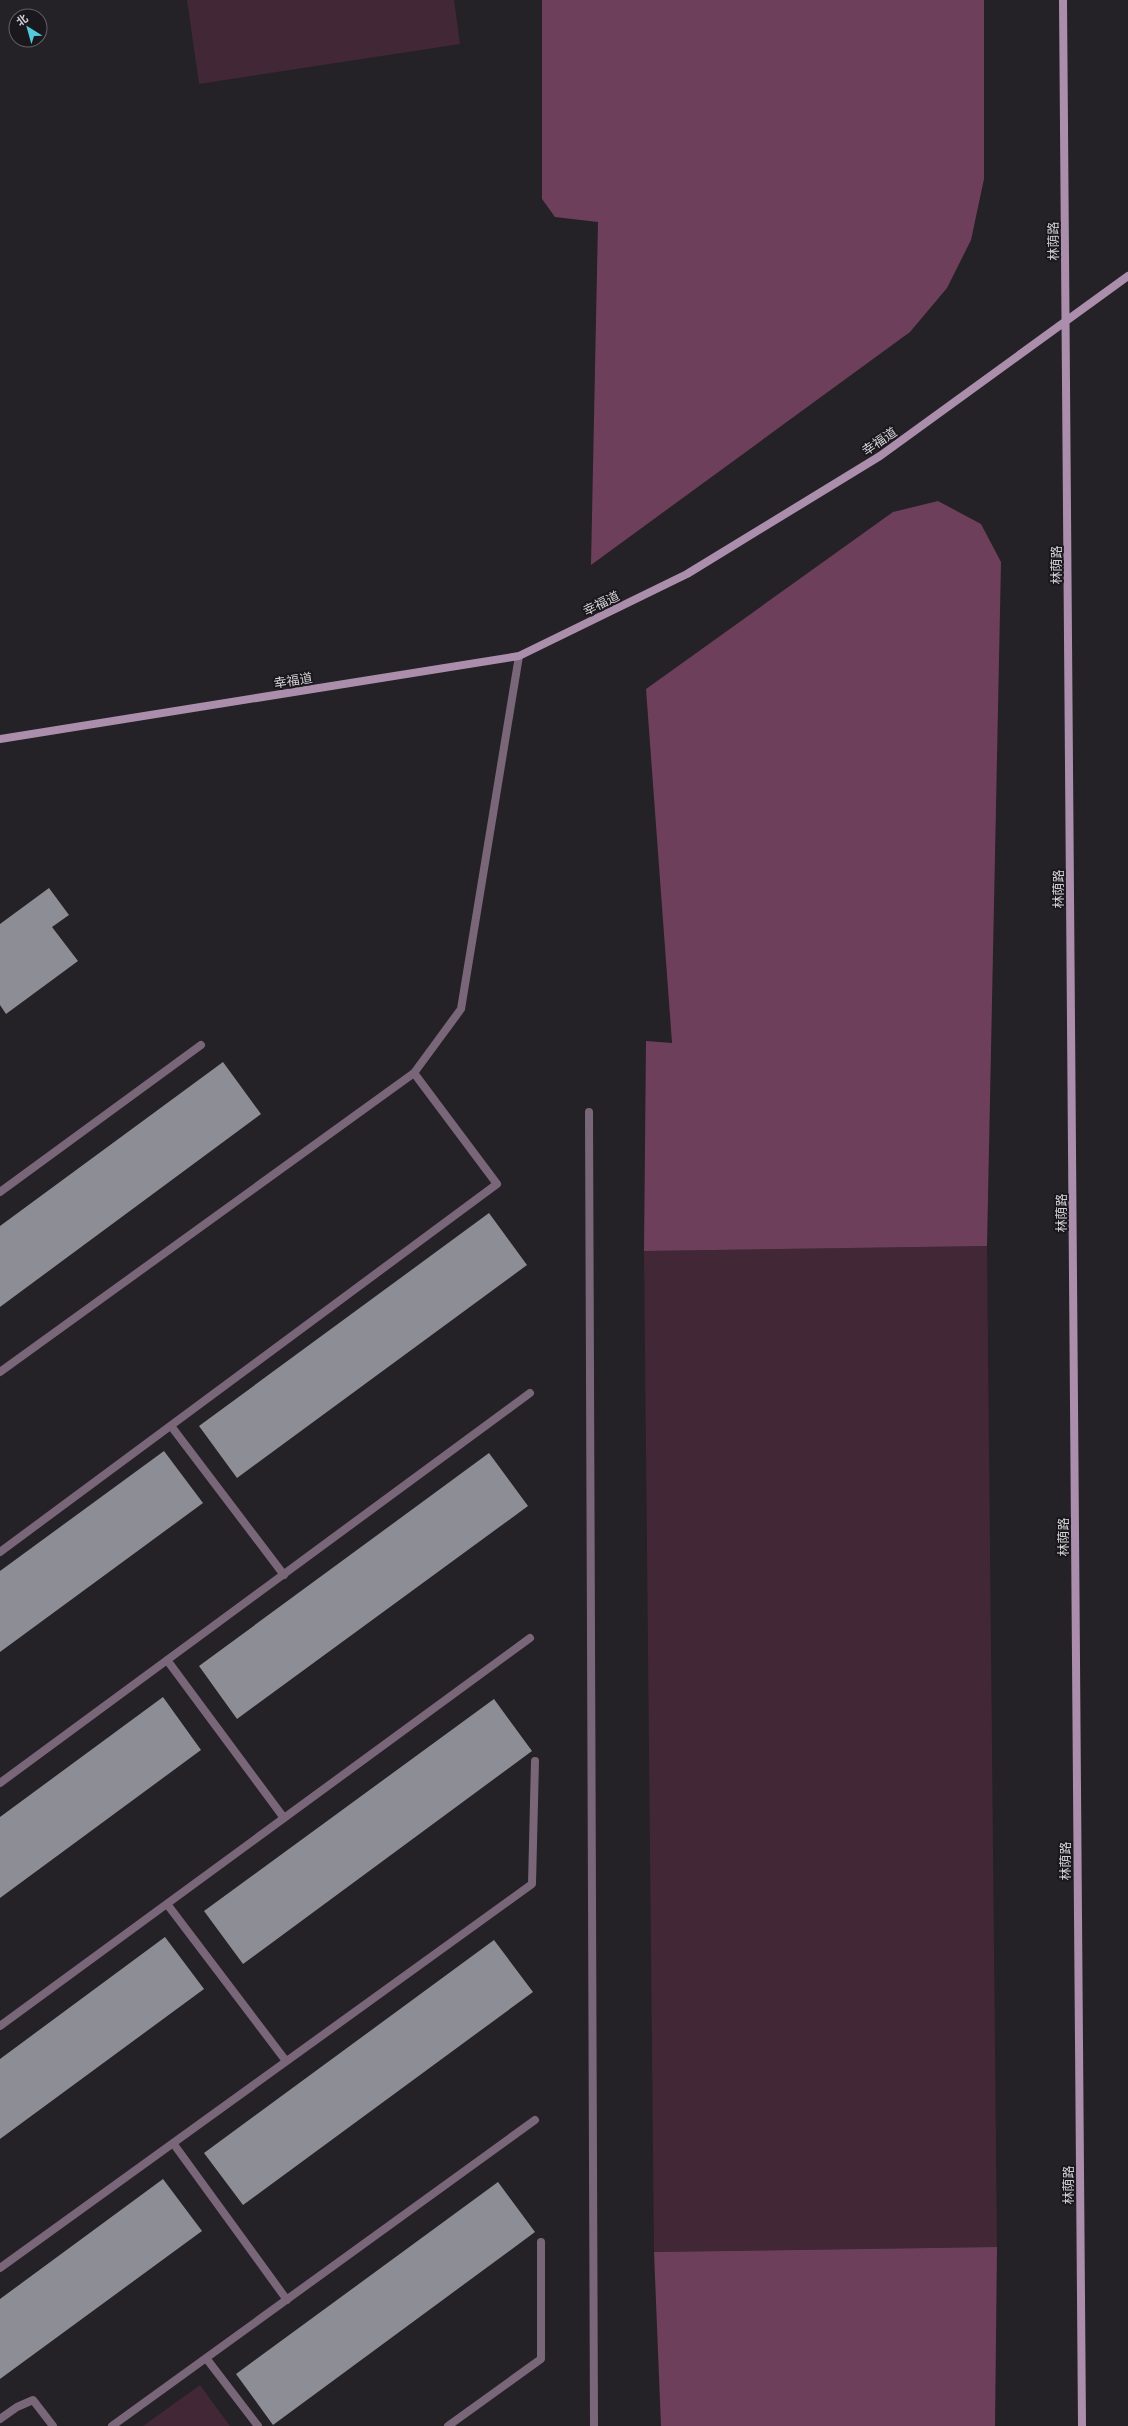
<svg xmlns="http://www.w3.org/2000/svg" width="1128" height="2426" font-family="'DejaVu Sans','Noto Sans SC',sans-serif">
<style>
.green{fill:#422736}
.forest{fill:#6e3f5a}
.building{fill:#8d8d95}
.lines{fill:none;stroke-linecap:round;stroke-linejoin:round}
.lane{stroke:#796779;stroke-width:8}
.street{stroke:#796779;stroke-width:8}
.secondary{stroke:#aa8eab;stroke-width:8}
.labels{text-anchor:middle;stroke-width:4;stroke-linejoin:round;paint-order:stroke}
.street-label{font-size:13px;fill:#d2d0d4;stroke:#1a181d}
</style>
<rect width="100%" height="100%" fill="#242127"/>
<path class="green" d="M187,0H454L460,44L199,84Z
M987,1246L997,2247L654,2252L644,1251Z
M200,2385L230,2426H143Z"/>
<path class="forest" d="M542,0H984V179L971,240L947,288L910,332L591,565L598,222L555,217L542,199Z
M938,501L981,524L1001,562L987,1246L644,1251L646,1041L672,1043L646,689L893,512Z
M997,2247L995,2426H661L654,2252Z"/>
<path class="building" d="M49,888L69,915L52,927L78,961L6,1014L0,1005V924Z
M223,1062L261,1114L0,1307V1226Z
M489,1213L527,1265L237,1478L199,1426Z
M164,1451L203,1503L0,1652V1571Z
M489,1453L528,1506L237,1719L199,1666Z
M163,1697L201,1750L0,1898V1817Z
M494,1699L532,1751L243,1964L204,1911Z
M165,1937L204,1989L0,2139V2059Z
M494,1940L533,1992L243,2205L204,2153Z
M163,2179L202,2231L0,2379V2299Z
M498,2182L535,2232L273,2425L236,2374Z"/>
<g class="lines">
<path class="lane" d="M589,1112L594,2426
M0,1192L201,1045
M171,1426L284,1575
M0,1552L497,1184L414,1073
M167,1660L284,1818
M0,1783L530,1393
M167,1904L286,2061
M0,2026L530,1638
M173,2143L287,2300
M0,2268L532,1884L535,1761
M206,2358L258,2426
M0,2419L17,2407L33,2400L53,2426
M112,2426L535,2120
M448,2426L541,2359V2242"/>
<path class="street" d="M0,1372L414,1073L461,1009L519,656"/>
<path class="secondary" d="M1063,0L1082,2426
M0,739L519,656L687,574L880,456L1128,276"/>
</g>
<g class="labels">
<g class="street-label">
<text transform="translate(1053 241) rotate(-91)" y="5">林荫路</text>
<text transform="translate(879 441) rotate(-34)" y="5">幸福道</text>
<text transform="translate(1056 565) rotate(-90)" y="5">林荫路</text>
<text transform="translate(601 603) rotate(-26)" y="5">幸福道</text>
<text transform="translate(293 680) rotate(-9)" y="5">幸福道</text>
<text transform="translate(1058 889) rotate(-90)" y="5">林荫路</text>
<text transform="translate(1061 1213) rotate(-90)" y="5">林荫路</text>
<text transform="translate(1063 1537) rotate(-90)" y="5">林荫路</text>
<text transform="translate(1065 1861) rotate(-90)" y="5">林荫路</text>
<text transform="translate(1068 2185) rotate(-90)" y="5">林荫路</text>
</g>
</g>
<g transform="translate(28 28) rotate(323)"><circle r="19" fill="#1a181d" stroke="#646266"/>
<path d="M0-3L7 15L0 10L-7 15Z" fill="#53cbdb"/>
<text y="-6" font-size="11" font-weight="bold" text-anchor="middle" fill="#d2d0d4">北</text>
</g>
</svg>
